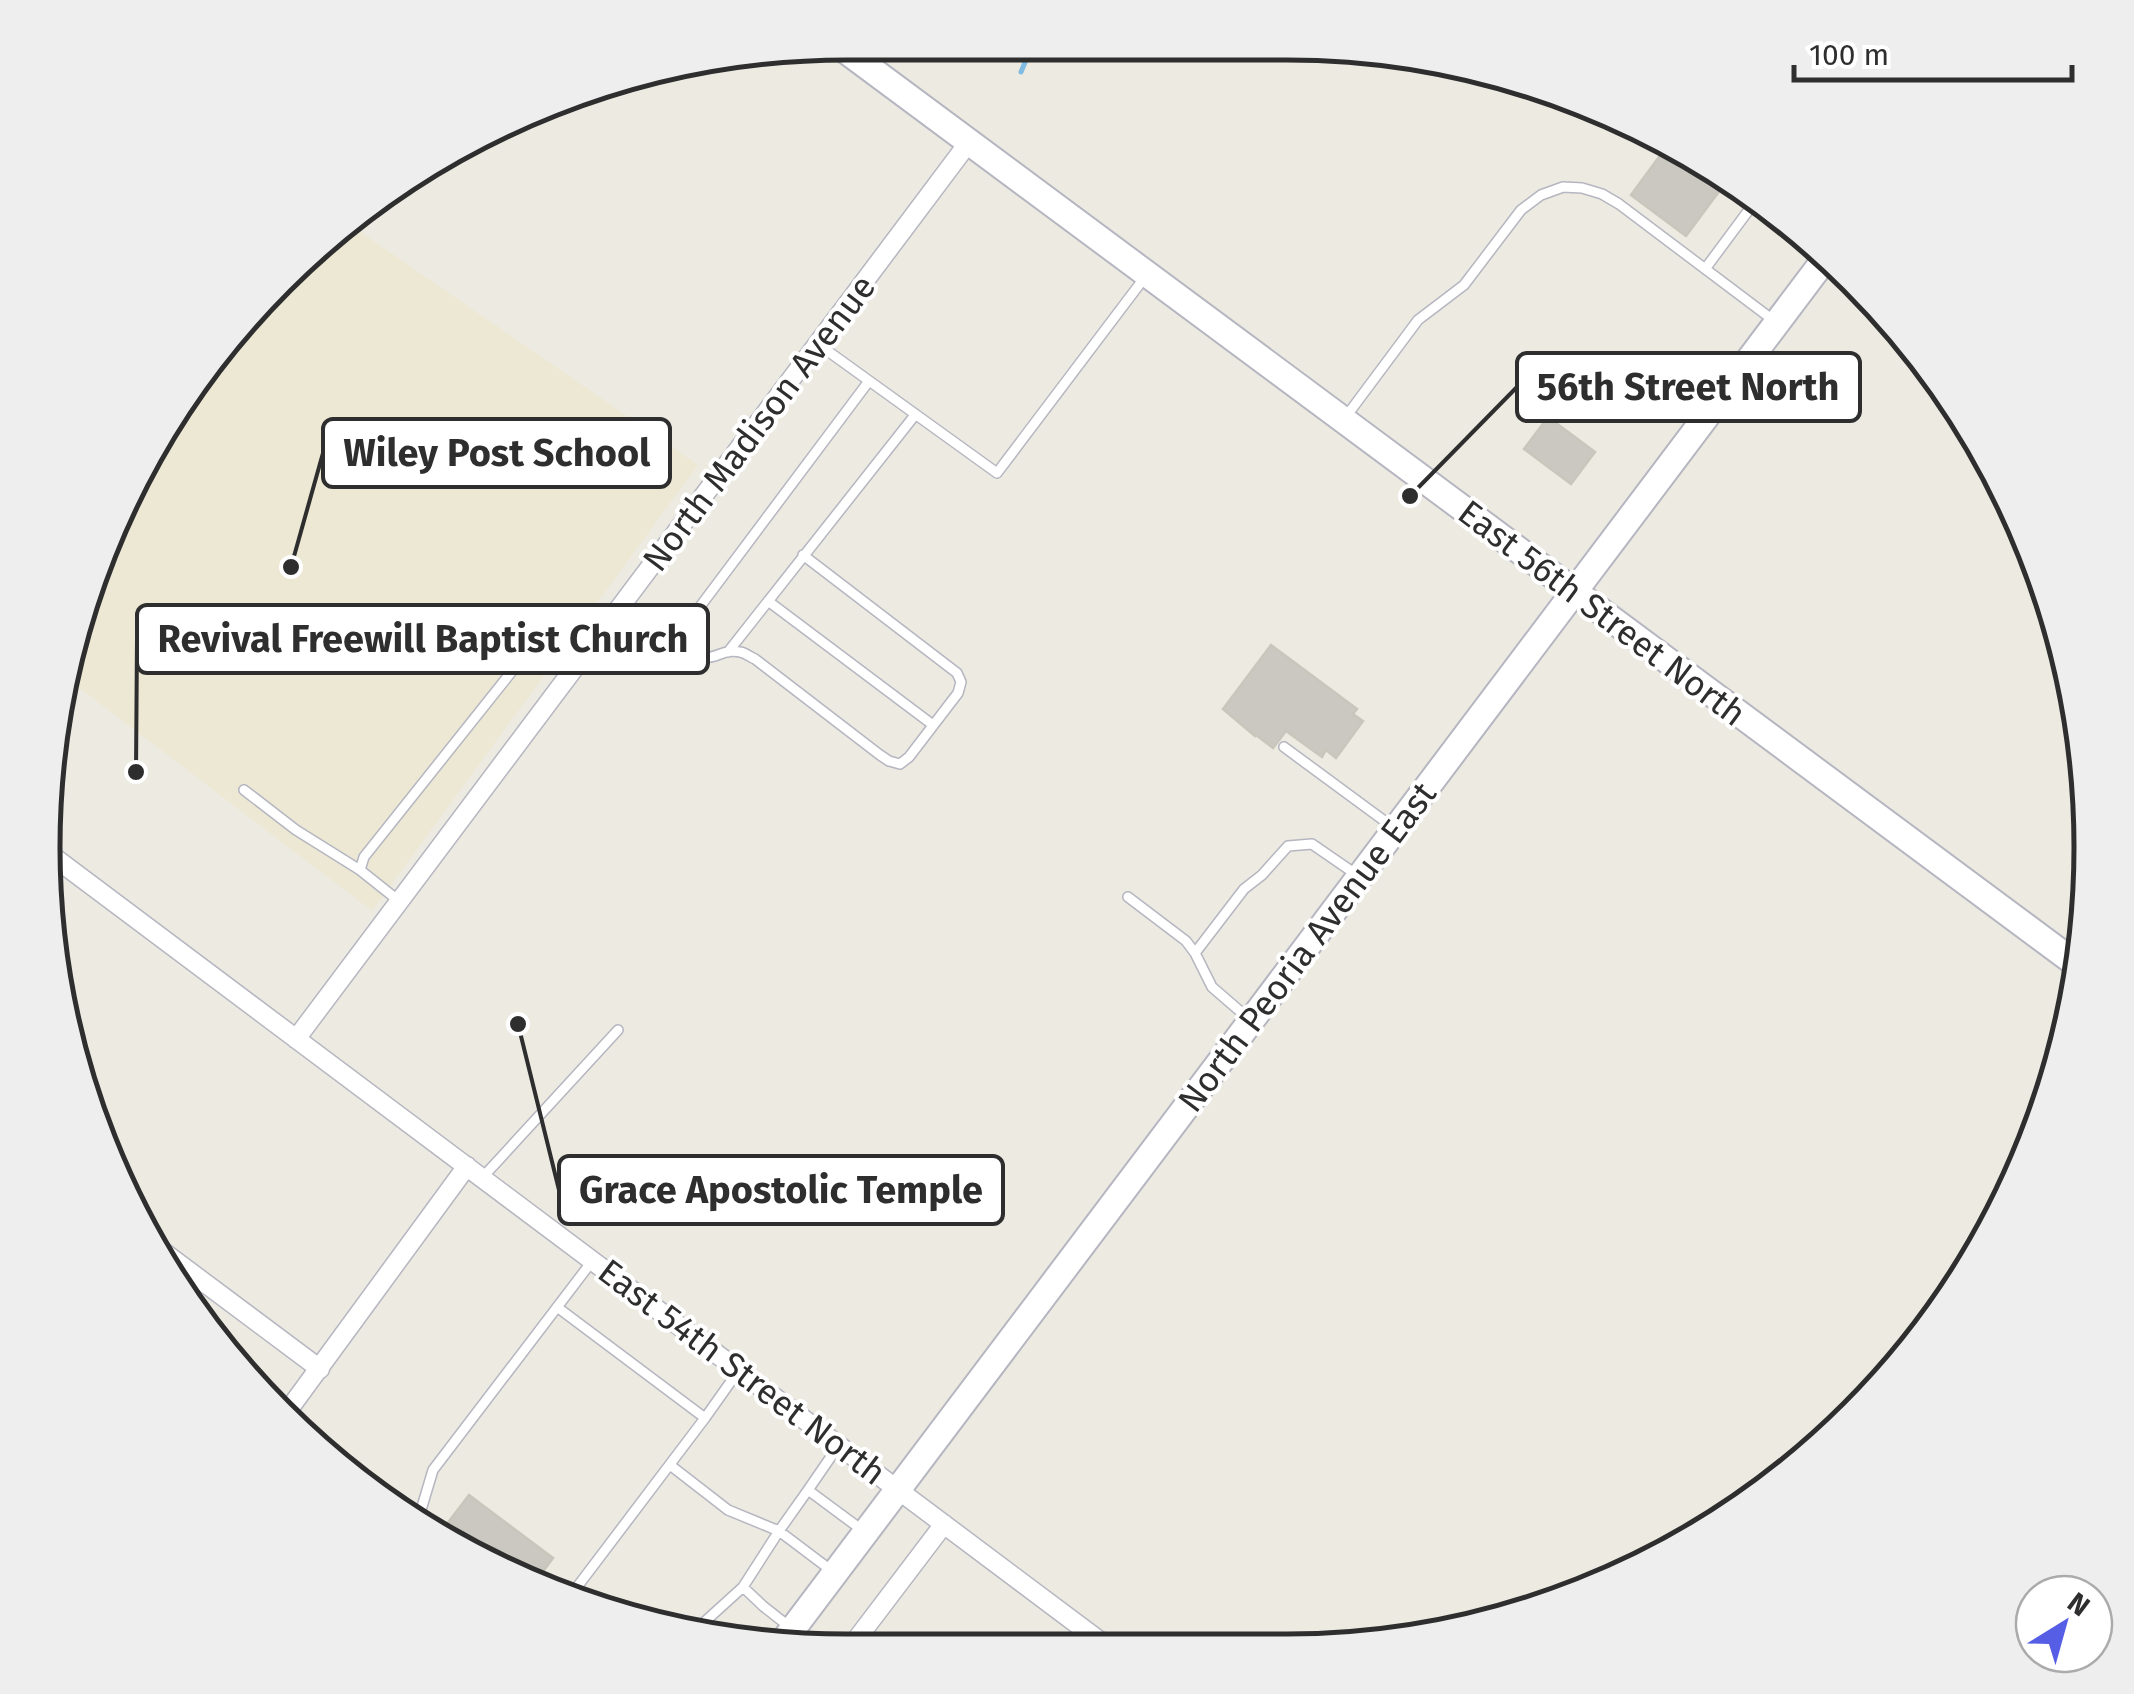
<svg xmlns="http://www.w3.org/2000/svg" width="2134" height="1694" font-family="'Fira Sans',sans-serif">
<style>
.education{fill:#ece8d4}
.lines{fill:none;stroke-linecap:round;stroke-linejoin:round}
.stream{stroke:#82bce2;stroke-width:5}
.building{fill:#cac8c0;stroke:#c9c6bc;stroke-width:2.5}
.lane-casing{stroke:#b5b6c0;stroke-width:12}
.street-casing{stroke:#b5b6c0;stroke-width:21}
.secondary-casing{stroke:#b5b6c0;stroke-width:29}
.lane{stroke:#fff;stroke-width:9}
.street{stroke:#fff;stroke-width:18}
.secondary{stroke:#fff;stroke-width:25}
.labels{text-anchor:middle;stroke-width:8;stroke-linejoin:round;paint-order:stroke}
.street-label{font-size:35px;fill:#2e2e2e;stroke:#fff}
.rim{fill:none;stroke:#2e2e2e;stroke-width:5}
.leader{fill:none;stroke:#2e2e2e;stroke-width:4}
.callout-dot{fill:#2e2e2e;stroke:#fff;stroke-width:4}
.callout{fill:#fff;stroke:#2e2e2e;stroke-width:4}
.callout-label{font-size:38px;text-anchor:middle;font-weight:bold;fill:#2e2e2e}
</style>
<rect width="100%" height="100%" fill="#edeae2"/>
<path class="education" d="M349,224L698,465L372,911L65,677L70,638L151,444L279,278Z"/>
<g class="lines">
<path class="stream" d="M1021,72L1033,43"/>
</g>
<path class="building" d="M1670,142L1690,151L1729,178L1686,236L1631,195Z
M1548,417L1595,452L1571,484L1524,449Z
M1271,645L1357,709L1353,714L1363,721L1336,758L1326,750L1322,757L1286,731L1273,748L1256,735L1255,736L1223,709Z
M469,1495L553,1558L532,1586L440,1533Z"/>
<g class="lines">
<defs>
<path id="lane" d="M1705,269L1757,199
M818,344L997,473L1145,277
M1345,418L1418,320L1464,285L1521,210L1541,195L1563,187L1582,188L1602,194L1619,204L1777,323
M803,555L957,673L961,682L958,693L909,757L900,764L889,761L880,755L755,659C750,657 746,653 740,652C716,646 709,675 682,640L683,630L690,620L869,381
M768,601L933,725
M728,652L915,415
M1284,747L1394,828
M244,790L296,830L360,870
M1128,897L1186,941L1195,953L1212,987L1249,1019
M399,901L360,870L364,857L540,636L551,638L582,658
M1195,953L1244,889L1262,875L1288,846L1312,844L1357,875
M482,1178L618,1030
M557,1307L705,1418L739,1370
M839,1445L808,1490L862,1530
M670,1465L728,1510L779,1531L743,1587L763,1606L791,1628
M808,1490L779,1531L832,1571
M418,1520L433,1470L593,1260
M568,1599L705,1418
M689,1636L743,1587"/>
<path id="street" d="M43,849L1105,1645
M296,1039L969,142
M146,1239L320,1369
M284,1416L467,1166
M856,1640L944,1524"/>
<path id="secondary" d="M837,44L2079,966
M786,1638L1828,255"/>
</defs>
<use href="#lane" class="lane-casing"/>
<use href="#street" class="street-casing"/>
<use href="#secondary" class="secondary-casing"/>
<use href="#lane" class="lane"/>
<use href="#street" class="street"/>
<use href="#secondary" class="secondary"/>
</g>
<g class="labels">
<g class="street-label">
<text transform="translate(759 423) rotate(-53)" y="12">North Madison Avenue</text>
<text transform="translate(1602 613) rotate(37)" y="12">East 56th Street North</text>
<text transform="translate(1307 947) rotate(-53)" y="12">North Peoria Avenue East</text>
<text transform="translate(742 1372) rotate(37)" y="12">East 54th Street North</text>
</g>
</g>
<path d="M0 0H2134V1694H0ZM847 60H1287A787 787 0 0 1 2074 847V847A787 787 0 0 1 1287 1634H847A787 787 0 0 1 60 847V847A787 787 0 0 1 847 60Z" fill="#eee" fill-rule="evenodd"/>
<path class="rim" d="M847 60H1287A787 787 0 0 1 2074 847V847A787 787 0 0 1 1287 1634H847A787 787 0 0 1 60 847V847A787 787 0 0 1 847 60Z"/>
<path class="leader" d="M1410 496L1517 387M291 567L323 453M136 772L137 639M518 1024L559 1190"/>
<g class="callout-dot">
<circle cx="1410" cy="496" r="10"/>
<circle cx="291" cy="567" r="10"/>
<circle cx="136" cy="772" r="10"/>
<circle cx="518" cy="1024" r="10"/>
</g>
<g class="callout">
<rect x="1517" y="353" width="343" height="68" rx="10"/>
<rect x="323" y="419" width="347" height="68" rx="10"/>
<rect x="137" y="605" width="571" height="68" rx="10"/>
<rect x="559" y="1156" width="444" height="68" rx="10"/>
</g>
<g class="callout-label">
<text x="1688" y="400">56th Street North</text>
<text x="497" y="466">Wiley Post School</text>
<text x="423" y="652">Revival Freewill Baptist Church</text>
<text x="781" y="1203">Grace Apostolic Temple</text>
</g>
<g transform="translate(2064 1624) rotate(37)"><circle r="48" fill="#ffffff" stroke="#ababab" stroke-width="2.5"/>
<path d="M0-8L18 38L0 25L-18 38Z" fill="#565ee6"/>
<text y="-15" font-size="28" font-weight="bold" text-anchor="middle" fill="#2e2e2e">N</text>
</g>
<path d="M1794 65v15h278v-15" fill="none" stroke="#2e2e2e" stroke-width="5"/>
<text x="1809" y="65" font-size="30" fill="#2e2e2e" stroke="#ffffff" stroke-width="8" paint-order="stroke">100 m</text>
</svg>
